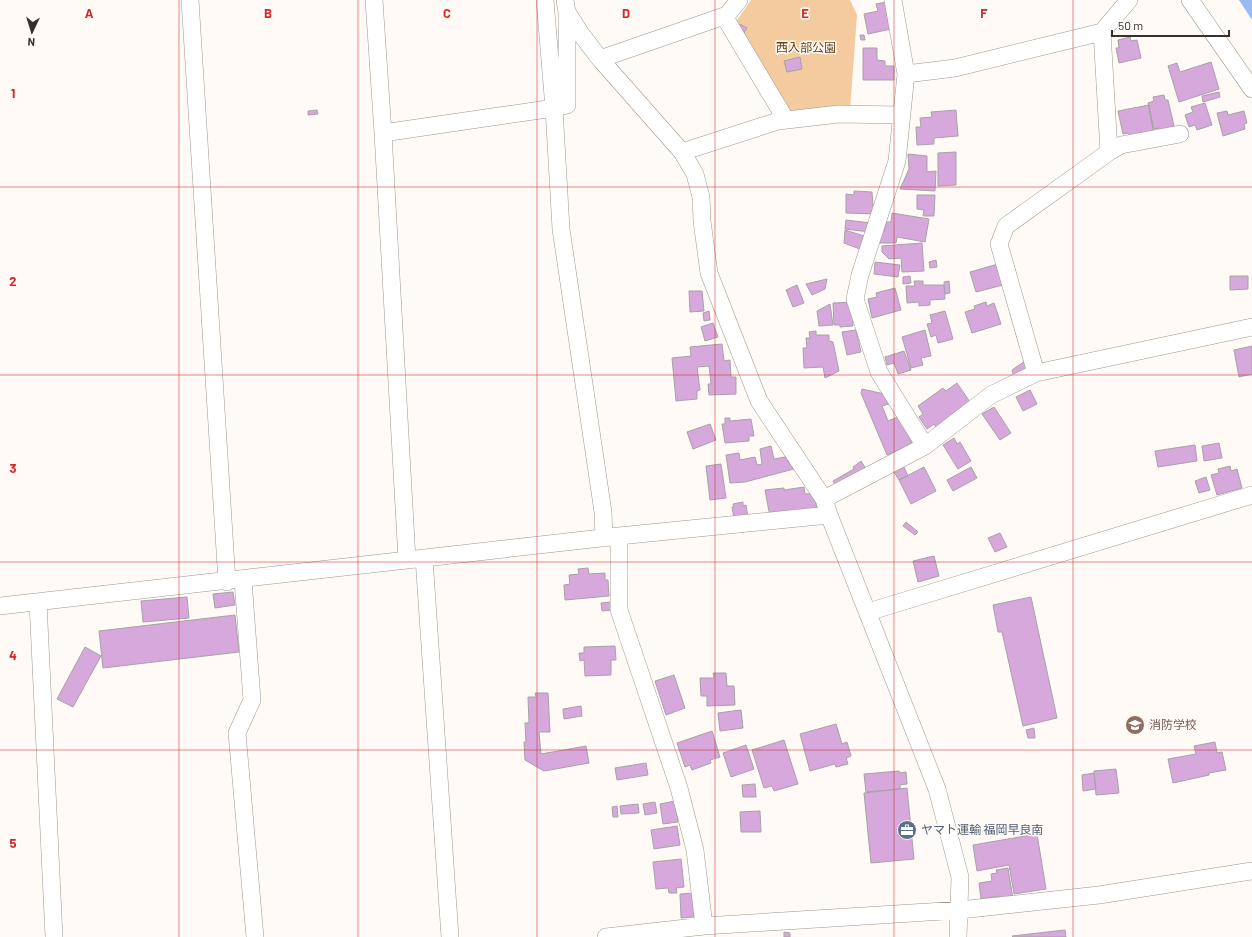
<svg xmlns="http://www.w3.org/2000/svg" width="1252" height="937" font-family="Barlow,'Noto Sans JP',sans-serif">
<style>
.green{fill:#f4cb9e}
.water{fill:#9bbaf2}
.building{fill:#d6a8db;stroke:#a8a1a9}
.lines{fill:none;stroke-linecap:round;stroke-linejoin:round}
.minor-casing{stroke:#9e978f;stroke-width:18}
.minor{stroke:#fff;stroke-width:17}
.grid{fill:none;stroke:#d62828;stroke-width:1;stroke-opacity:0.55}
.labels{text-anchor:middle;stroke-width:3;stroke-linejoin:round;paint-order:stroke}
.park-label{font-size:12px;fill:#63431c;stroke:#fffaf5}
.education-label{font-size:12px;fill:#785e54;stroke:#fffaf5;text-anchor:start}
.service-label{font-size:12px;fill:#4e5e75;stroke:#fffaf5;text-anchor:start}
.grid-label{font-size:13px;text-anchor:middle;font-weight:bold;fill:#d62828;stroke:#fffaf5;stroke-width:3;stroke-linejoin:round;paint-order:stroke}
</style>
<rect width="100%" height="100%" fill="#fffaf5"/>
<path class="green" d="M751,0H850L857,15L850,110L790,113L733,26Z"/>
<path class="water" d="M1239,0H1252V20Z"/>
<path class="building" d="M886,2L891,29L868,34L864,14L878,11L876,4Z
M740,24L747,28L742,36L736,32Z
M860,35H864L865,40H861Z
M1130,37L1131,41L1137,40L1141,58L1119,63L1116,48H1119L1118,40Z
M863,48H877V60L885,61V66H894V80H863Z
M800,57L802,69L787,72L784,61Z
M1211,62L1219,89L1179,102L1168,66L1177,63L1180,72Z
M1219,92L1220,97L1203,102L1202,96Z
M1164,95L1165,100H1168L1175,130L1161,132L1160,128L1153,129L1148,103L1154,101L1153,97Z
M1205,103L1212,125L1197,130L1195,125L1189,127L1185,115L1193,112L1191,107Z
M1149,105L1154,131L1130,139L1129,133L1123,134L1118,111Z
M317,110L318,114L308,115V111Z
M956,110L958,136L934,138V144L917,145L916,127H921L920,118L932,117L931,112Z
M1227,111L1228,115L1244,111L1247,123L1244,124L1245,129L1223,136L1217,113Z
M956,152V185L938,186V153Z
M908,154L927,156V172L936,171L935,191L900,189L909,169Z
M854,191L872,192L873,206H877V214L846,213V194L854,195Z
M917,195H935L934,216H923L924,210L917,209Z
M892,213L929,219L925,242L897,237L896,243H879L881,232H884L886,222H891Z
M846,220L871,223L870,232L845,229Z
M845,230L864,236L860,249L844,243Z
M922,243L924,271L902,272L901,258L889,259L882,252V246Z
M936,260L937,267L930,268L929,262Z
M875,262L900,265L898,277L874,274Z
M998,264L1003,285L976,292L970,272Z
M910,276L911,283L903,284V277Z
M1230,276H1248V289L1230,290Z
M827,279L825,289L812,295L806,284Z
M914,281H923V285H944L945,299L930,300V305L919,306V302L907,303L906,286H915Z
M949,281L950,293L945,294L944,282Z
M797,285L804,303L793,307L786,290Z
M895,288L901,310L872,318L868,299L877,297L876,293Z
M689,291H702L704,311L690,312Z
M852,302L853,326L840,327V325H834L833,303Z
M986,302L987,306L994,303L1001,324L972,333L965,312L975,309L974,306Z
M830,304L833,325L819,326L817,311Z
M709,311L710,320L704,321L703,313Z
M945,311L953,339L938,343L936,335L931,337L927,324L932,323L930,315Z
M713,323L718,337L705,341L701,327Z
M856,330L861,352L847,355L842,332Z
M925,330L931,356L921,358L923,365L911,368L902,337Z
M816,331V335H829V341L833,342L839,371L825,378L823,367L804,368L803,348H807L806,338H810L809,332Z
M722,344L724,361L730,360L731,377H736V394L709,395L708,384H711L709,366L697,367L700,390L697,391V399L676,401L672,358L691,356L690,347Z
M1252,346V374L1239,377L1234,350Z
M904,351L911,370L898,374L894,363L887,365L885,357Z
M1025,361L1029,370L1014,377L1012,370Z
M957,383L970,402L936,427L934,424L927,429L919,417L923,414L918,406L943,388L946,391Z
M862,389L889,395L892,403L882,406L888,421L900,416L912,444L887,455L861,393Z
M1030,390L1037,404L1023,411L1016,397Z
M994,407L1011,433L1000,440L982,414Z
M725,418H730V421L751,419L754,436H749V441L725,443L722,424H725Z
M710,424L716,440L693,449L687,432Z
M954,438L957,444L960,442L971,461L958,469L943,445Z
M1219,443L1222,458L1204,461L1202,446Z
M1195,445L1197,461L1158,467L1155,451Z
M771,446L774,459L785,457L794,469L745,482L730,483L726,455L739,453L740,460L755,457L757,465L762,464L760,449Z
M861,461L868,472L838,490L833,481L854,469L853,467Z
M721,464L726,498L710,500L706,466Z
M1230,466L1231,471L1237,469L1242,488L1217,495L1211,475L1219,473L1218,469Z
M904,467L908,476L899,480L894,472Z
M924,467L936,491L911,504L899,480Z
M971,467L977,478L953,491L947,480Z
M1206,477L1210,490L1199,493L1195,481Z
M804,487L805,494L814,493L817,510L770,517L765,490L784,488V490Z
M743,502V506L746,505L748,517L734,519L732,507H734L733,504Z
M906,522L918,532L915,535L903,526Z
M1000,533L1007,547L995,552L988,538Z
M934,556L939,576L918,582L913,561Z
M588,568L589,574L605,573V580H608L609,596L565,600L564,585L570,584L569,575L579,574L578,569Z
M233,592L235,605L215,608L213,594Z
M187,597L189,618L143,622L141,601Z
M1031,597L1057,718L1023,726L1002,632H998L993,605Z
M611,602L612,610L602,611L601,603Z
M235,615L239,652L103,668L99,631Z
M615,646L616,660H611V675L585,676L584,660L580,661L579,653H584V647Z
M85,647L101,656L73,707L57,699Z
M713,673H726L727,686H734L735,705L707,706V696H701L700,678H714Z
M674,675L685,708L666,715L655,681Z
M535,693H548L550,732H539L541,754L586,746L589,763L544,771L525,760L524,742H526L525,723H529L528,697H536Z
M581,706L582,716L564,719L563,709Z
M741,710L743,728L720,731L718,713Z
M836,724L842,744L847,742L851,756L846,758L848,764L836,767L835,764L810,771L800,734Z
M1034,728L1035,738H1028L1026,730Z
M712,731L720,757L710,760L711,763L692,770L690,765L685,767L677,743Z
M784,740L798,784L774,791L772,786L764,788L752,750Z
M1215,742L1217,753L1222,752L1226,770L1209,773V775L1173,783L1168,759L1196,754L1194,746Z
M746,745L754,769L731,777L723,753Z
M646,763L648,775L617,780L615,768Z
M1116,769L1119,793L1096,795L1094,771Z
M899,771L900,773L906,772L907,784L900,785V789L866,792L864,774Z
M1094,773L1096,789L1083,791L1082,775Z
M755,784L756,797H743L742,785Z
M907,788L914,859L871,863L864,793Z
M675,801L678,822L663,824L660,804Z
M655,802L657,813L645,815L643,804Z
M638,804L639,813L621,814L620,806Z
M617,806L618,817H613L612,807Z
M760,811L761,832H741L740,812Z
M677,826L680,845L654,849L651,830Z
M1037,834L1046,889L1014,894L1009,865L977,871L973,845Z
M681,859L684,887L676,888L677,893H669L668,888L656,889L653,862Z
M1008,868L1013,899L1000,901L999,896L981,899L979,883L992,881L991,874L997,873L996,870Z
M693,893L694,917L681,918L680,894Z
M1065,930L1066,937H1013L1012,936Z
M784,932L790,933V937H784Z"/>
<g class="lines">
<defs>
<path id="minor" d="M190,0L227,582
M374,0L383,133L407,560
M545,0L554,108L561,229L603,512L604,538
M565,0L567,12L581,34L600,59L682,152L695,174L701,197L702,221L709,273L759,401L824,499L829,515L937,789L960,877L958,937
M893,0L906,74L897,161L860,275L855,299L879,372L925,446
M1190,0L1252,89
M724,16L786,120
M1102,32L1109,152
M600,59L727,15L739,0
M906,74L955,68L1102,32L1129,0
M383,133L554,108L567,105V12
M682,152L778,121L839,114L901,115
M1036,373L999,244L1006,226L1109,152L1121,145L1180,134
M824,499L925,446L991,395L1036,373L1252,327
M619,536V610L679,788L695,850L704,926
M424,558L450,937
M243,580L252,700L237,733L255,937
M38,602L54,937
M0,606L619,536L829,515
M868,612L1252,495
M606,937L704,926L960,910L1099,895L1252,871"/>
</defs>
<use href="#minor" class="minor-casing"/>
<use href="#minor" class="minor"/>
</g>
<path class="grid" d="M179,0V937M358,0V937M537,0V937M715,0V937M894,0V937M1073,0V937M0,187H1252M0,375H1252M0,562H1252M0,750H1252"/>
<defs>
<symbol id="school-disc" viewBox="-11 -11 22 22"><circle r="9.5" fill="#8d6e63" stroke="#fffaf5"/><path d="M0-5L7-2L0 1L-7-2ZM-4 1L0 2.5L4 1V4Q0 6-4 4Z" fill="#fff"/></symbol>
<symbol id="office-disc" viewBox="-11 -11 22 22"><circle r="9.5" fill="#5c6f8a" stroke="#fffaf5"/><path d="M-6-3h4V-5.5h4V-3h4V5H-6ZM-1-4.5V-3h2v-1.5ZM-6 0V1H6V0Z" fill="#fff"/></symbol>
</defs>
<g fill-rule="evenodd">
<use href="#school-disc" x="1124" y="714" width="22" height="22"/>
<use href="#office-disc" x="896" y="819" width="22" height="22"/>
</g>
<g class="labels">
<g class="park-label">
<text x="806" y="52">西入部公園</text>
</g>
<g class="education-label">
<text x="1149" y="729">消防学校</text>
</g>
<g class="service-label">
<text x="921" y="834">ヤマト運輸 福岡早良南</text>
</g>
</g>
<g class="grid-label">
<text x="89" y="18">A</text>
<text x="268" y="18">B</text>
<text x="447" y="18">C</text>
<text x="626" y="18">D</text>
<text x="805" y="18">E</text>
<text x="984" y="18">F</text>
<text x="13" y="98">1</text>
<text x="13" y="286">2</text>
<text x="13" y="473">3</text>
<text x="13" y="660">4</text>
<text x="13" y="848">5</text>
</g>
<g transform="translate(32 32) rotate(184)" stroke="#fffaf5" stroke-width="3" paint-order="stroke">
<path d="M0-3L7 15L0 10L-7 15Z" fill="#33302d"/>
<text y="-6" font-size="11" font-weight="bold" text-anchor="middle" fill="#33302d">N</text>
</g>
<path d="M1112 30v6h117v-6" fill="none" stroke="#33302d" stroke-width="2"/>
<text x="1118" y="30" font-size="12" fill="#33302d" stroke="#fffaf5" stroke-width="3" paint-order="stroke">50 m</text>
</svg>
